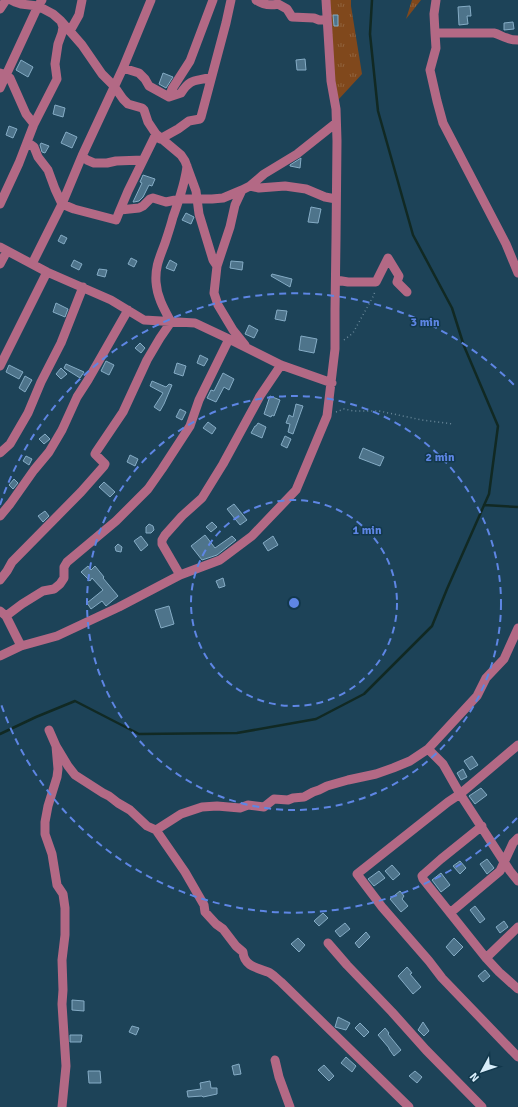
<svg xmlns="http://www.w3.org/2000/svg" width="518" height="1107" font-family="Signika,sans-serif">
<style>
.grass{fill:url(#grass-tufts)}
.lines{fill:none;stroke-linecap:round;stroke-linejoin:round}
.stream{stroke:#112923;stroke-width:2.5}
.building{fill:#4e748b;stroke:#85acc5}
.path{stroke:#69889a;stroke-width:1.5;stroke-dasharray:1 3;stroke-linecap:butt}
.minor{stroke:#b36985;stroke-width:9}
.ring{fill:none;stroke:#5e86e4;stroke-width:2;stroke-dasharray:7 5}
.centre{fill:#5e86e4;stroke:#12384c;stroke-width:2}
.ring-label{font-size:12px;text-anchor:middle;font-weight:bold;fill:#5e86e4;stroke:#12384c;stroke-width:3;stroke-linejoin:round;paint-order:stroke}
</style>
<defs>
<pattern id="grass-tufts" width="24" height="20" patternUnits="userSpaceOnUse"><rect width="24" height="20" fill="#80481c"/><path d="M3 7l-1-3M5 7V3M7 7l1-3M15 17l-1-3M17 17v-4M19 17l1-3" fill="none" stroke="#91633e"/></pattern>
</defs>
<rect width="100%" height="100%" fill="#1d4358"/>
<path class="grass" d="M323,0H351V6L362,74L338,100Z
M412,0H421L406,19Z"/>
<g class="lines">
<path class="stream" d="M484,505L518,507
M0,734L36,717L75,701L139,734L237,733L316,719L364,694L432,626L447,589L489,494L498,426L464,346L452,308L413,235L378,111L370,34L372,0"/>
</g>
<path class="building" d="M470,6L471,16H467L468,24L459,25L458,7Z
M333,15H338V26H334Z
M513,22L514,29L504,30V23Z
M305,59L306,70H297L296,60Z
M21,60L33,67L28,77L16,70Z
M163,73L173,77L166,88L159,84Z
M55,105L65,108L63,117L53,114Z
M9,126L17,129L13,138L6,135Z
M66,132L77,137L72,148L61,143Z
M41,143L49,146L45,153L42,152L40,145Z
M301,158L300,168L290,166V165Z
M143,175L155,179L152,186L149,185L143,197L139,201L134,202H133L142,183L140,182Z
M311,207L321,209L318,223L308,222Z
M186,213L194,217L191,224L182,220Z
M61,235L67,238L64,244L58,241Z
M131,258L137,261L134,267L128,264Z
M74,260L82,264L79,270L71,266Z
M170,260L177,264L174,271L166,268Z
M231,261L243,262L242,270L230,268Z
M99,269L107,270L105,277L97,275Z
M272,274L292,279L290,287L271,276Z
M56,303L68,309L65,317L53,312Z
M277,310L287,311L285,321L275,319Z
M249,325L258,330L254,338L245,334Z
M301,336L317,339L314,353L299,350Z
M140,343L145,348L141,353L135,348Z
M200,355L208,359L204,366L197,363Z
M106,361L114,365L109,375L101,371Z
M177,363L186,366L183,376L174,373Z
M66,364L84,372L80,378L64,368Z
M9,365L23,372L19,379L6,372Z
M61,368L67,374L61,379L56,374Z
M223,373L234,379L229,390L224,387L216,402L207,398L211,390L214,391Z
M25,376L32,380L25,392L19,388Z
M152,381L166,387L169,384L172,385L164,404L160,411L154,407L163,393L150,386Z
M270,396L280,400L274,416L272,415L271,417L264,414Z
M296,404L303,406L293,434L288,432L290,424L286,423L289,415L293,417Z
M180,409L186,412L182,420L176,417Z
M208,422L216,428L212,434L203,428Z
M258,423L266,427L262,438L251,433L255,426H256Z
M45,434L50,439L44,444L39,439Z
M285,436L291,439L287,448L281,445Z
M363,448L384,457L380,466L359,458Z
M130,455L138,459L135,466L127,462Z
M26,456L32,459L29,465L23,461Z
M14,479L18,483L13,489L9,485Z
M104,482L115,492L110,497L99,487Z
M234,504L247,520L240,525L227,509Z
M45,511L49,516L43,522L38,516Z
M212,522L217,527L211,532L206,527Z
M149,524L153,526L154,530L151,533H146V527Z
M205,535L215,548L232,536L236,540L217,555L202,560L191,546Z
M141,536L148,545L141,551L134,541Z
M273,536L278,545L268,551L263,543Z
M118,544L122,547L121,552L116,551L115,547Z
M88,566L91,570L95,566L104,577L103,578L118,596L106,606L102,601L91,609L87,603L103,590L92,578L90,581L81,572Z
M223,578L225,586L219,588L216,581Z
M169,606L174,624L161,628L155,610Z
M472,756L478,765L470,770L464,761Z
M463,769L467,777L461,780L457,773Z
M481,788L487,795L475,804L469,796Z
M487,859L494,868L487,874L480,864Z
M460,861L466,868L460,874L453,866Z
M392,865L400,874L393,880L385,871Z
M379,871L385,878L374,886L368,879Z
M441,873L450,885L441,892L432,880Z
M400,891L404,896L402,899L408,906L401,912L390,899Z
M475,906L485,919L480,923L470,910Z
M323,913L328,918L319,926L314,921Z
M504,921L508,927L500,933L496,927Z
M345,923L350,929L340,937L335,931Z
M366,932L370,937L359,948L355,943Z
M298,938L305,945L299,952L291,944Z
M454,938L463,947L454,956L446,947Z
M407,967L412,973L410,974L421,987L413,994L398,976Z
M485,970L490,976L483,982L478,976Z
M72,1000L84,1001V1011L72,1010Z
M338,1017L350,1023L346,1030L335,1027Z
M423,1022L429,1031L424,1036L418,1030Z
M360,1023L369,1032L364,1037L355,1028Z
M132,1026L139,1028L136,1035L129,1032Z
M385,1028L389,1033L388,1034L401,1050L394,1056L389,1049V1048L378,1035Z
M70,1035H82L81,1042H70Z
M346,1057L356,1066L352,1072L341,1063Z
M239,1064L241,1074L234,1075L232,1066Z
M324,1065L334,1076L329,1081L318,1070Z
M88,1071H100L101,1083H89Z
M415,1071L422,1077L417,1083L409,1076Z
M210,1081L211,1088H217V1094L203,1097L202,1096L188,1097L187,1091L201,1089L200,1083Z"/>
<g class="lines">
<path class="path" d="M344,340L353,333L374,295L375,290
M336,412L344,409L354,411H379L422,420L453,424"/>
<path class="minor" d="M11,0L15,2L21,4L38,6L53,14L61,21L82,45L102,74L114,86L123,99L128,104L142,108L144,110L148,122L156,134L181,155L185,161L196,191L199,214L213,260L217,266
M256,0C263,5 269,6 278,4L287,9L292,17L314,18L319,20H327
M436,0L434,14L435,33L436,48L430,70L437,101L443,123L506,244L518,273
M0,9L6,0
M70,31L79,15L82,0
M435,33H494C499,34 502,37 507,38C511,40 514,40 518,40
M123,68L139,73L145,79L149,86L169,97L181,93C191,77 196,82 211,77
M0,73L6,75L10,78L26,114L34,124
M0,88L38,6L42,0
M169,97L172,89L190,61L213,0
M160,139L178,129L189,121L200,119L201,117L226,23L231,0
M27,142L34,147L38,157L48,170L55,189L62,204L74,209L116,220L120,210L139,208L143,206L150,199L153,198L166,202L180,199H212L223,198L242,190L250,186L264,174L297,154L336,123
M82,156L87,160L94,163H107L116,161L143,160
M250,186L259,188L285,186L306,189L325,197L336,199
M242,190L235,205L230,227L217,266L214,293L218,305L233,330L245,345
M0,204L19,163L34,124L57,79L55,64L58,44L62,33L63,27L61,21
M120,210L128,191L156,134
M0,247L47,272L111,300L144,320L195,323L229,339L281,365L332,383
M0,264L7,251
M32,264L62,204L82,156L123,68L151,0
M336,280L348,282H376L388,258L399,276L397,282L407,292
M0,366L47,272
M0,453L10,444L28,413L41,382L61,343L83,287
M0,516L10,504L34,470L49,452L62,430L77,397L88,380L128,310
M180,575L162,544V540L165,535L182,516L202,498L223,464L260,396L281,365
M0,580L7,571L12,562L81,492L104,466L105,464L95,454L96,452L123,412L147,360L160,338L171,322C164,309 157,297 156,282C155,266 160,257 165,243C168,234 171,225 173,217C179,200 185,184 187,166
M0,611L6,616L21,646
M6,616L22,604L43,591L54,589L60,584L64,578V567L67,562L116,521L148,489L162,469L190,426L199,400L229,339
M0,656L21,646L57,636L119,607L180,575L220,560L252,536L296,490L327,416L335,349V311L336,239L337,141L336,109L331,81L326,0
M49,730L56,746L58,769L57,777L48,806L45,822V834L52,854L57,885L63,894L65,908V935L62,960L63,990L62,1004L66,1066L62,1107
M518,745L460,794L448,802L357,874L382,907L429,961L442,978L518,1057
M56,746L68,766L75,775L103,793L109,796L118,803L130,810L147,826L156,830L185,872L204,905L205,912L216,924L223,929L236,946L243,952C244,966 257,968 268,972C273,974 277,979 281,982L409,1107
M428,749L443,764L460,794L510,871L518,881
M482,826L441,859L424,874L422,876L423,879L486,958L499,972L518,989
M156,830L181,814L202,807L217,806L240,808L248,805L264,807L274,799L288,800L293,798L304,797L313,792L319,790L327,786L348,780L376,774L393,768L410,761L428,749L477,696L486,678L504,659L518,628
M450,913L500,871L513,843L518,838
M328,943L347,965L392,1012L426,1050L482,1107
M486,958L518,927
M275,1060L279,1077L290,1107"/>
</g>
<g class="ring">
<circle cx="294" cy="603" r="103"/>
<circle cx="294" cy="603" r="207"/>
<path d="M517 818A310 310 0 0 1 0 701M0 505A310 310 0 0 1 517 388"/>
</g>
<circle cx="294" cy="603" r="6" class="centre"/>
<g class="ring-label">
<text x="425" y="326">3 min</text>
<text x="440" y="461">2 min</text>
<text x="367" y="534">1 min</text>
</g>
<g transform="translate(482 1071) rotate(230)" stroke="#12384c" stroke-width="3" paint-order="stroke">
<path d="M0-3L7 15L0 10L-7 15Z" fill="#d8edfa"/>
<text y="-6" font-size="11" font-weight="bold" text-anchor="middle" fill="#d8edfa">N</text>
</g>
</svg>
